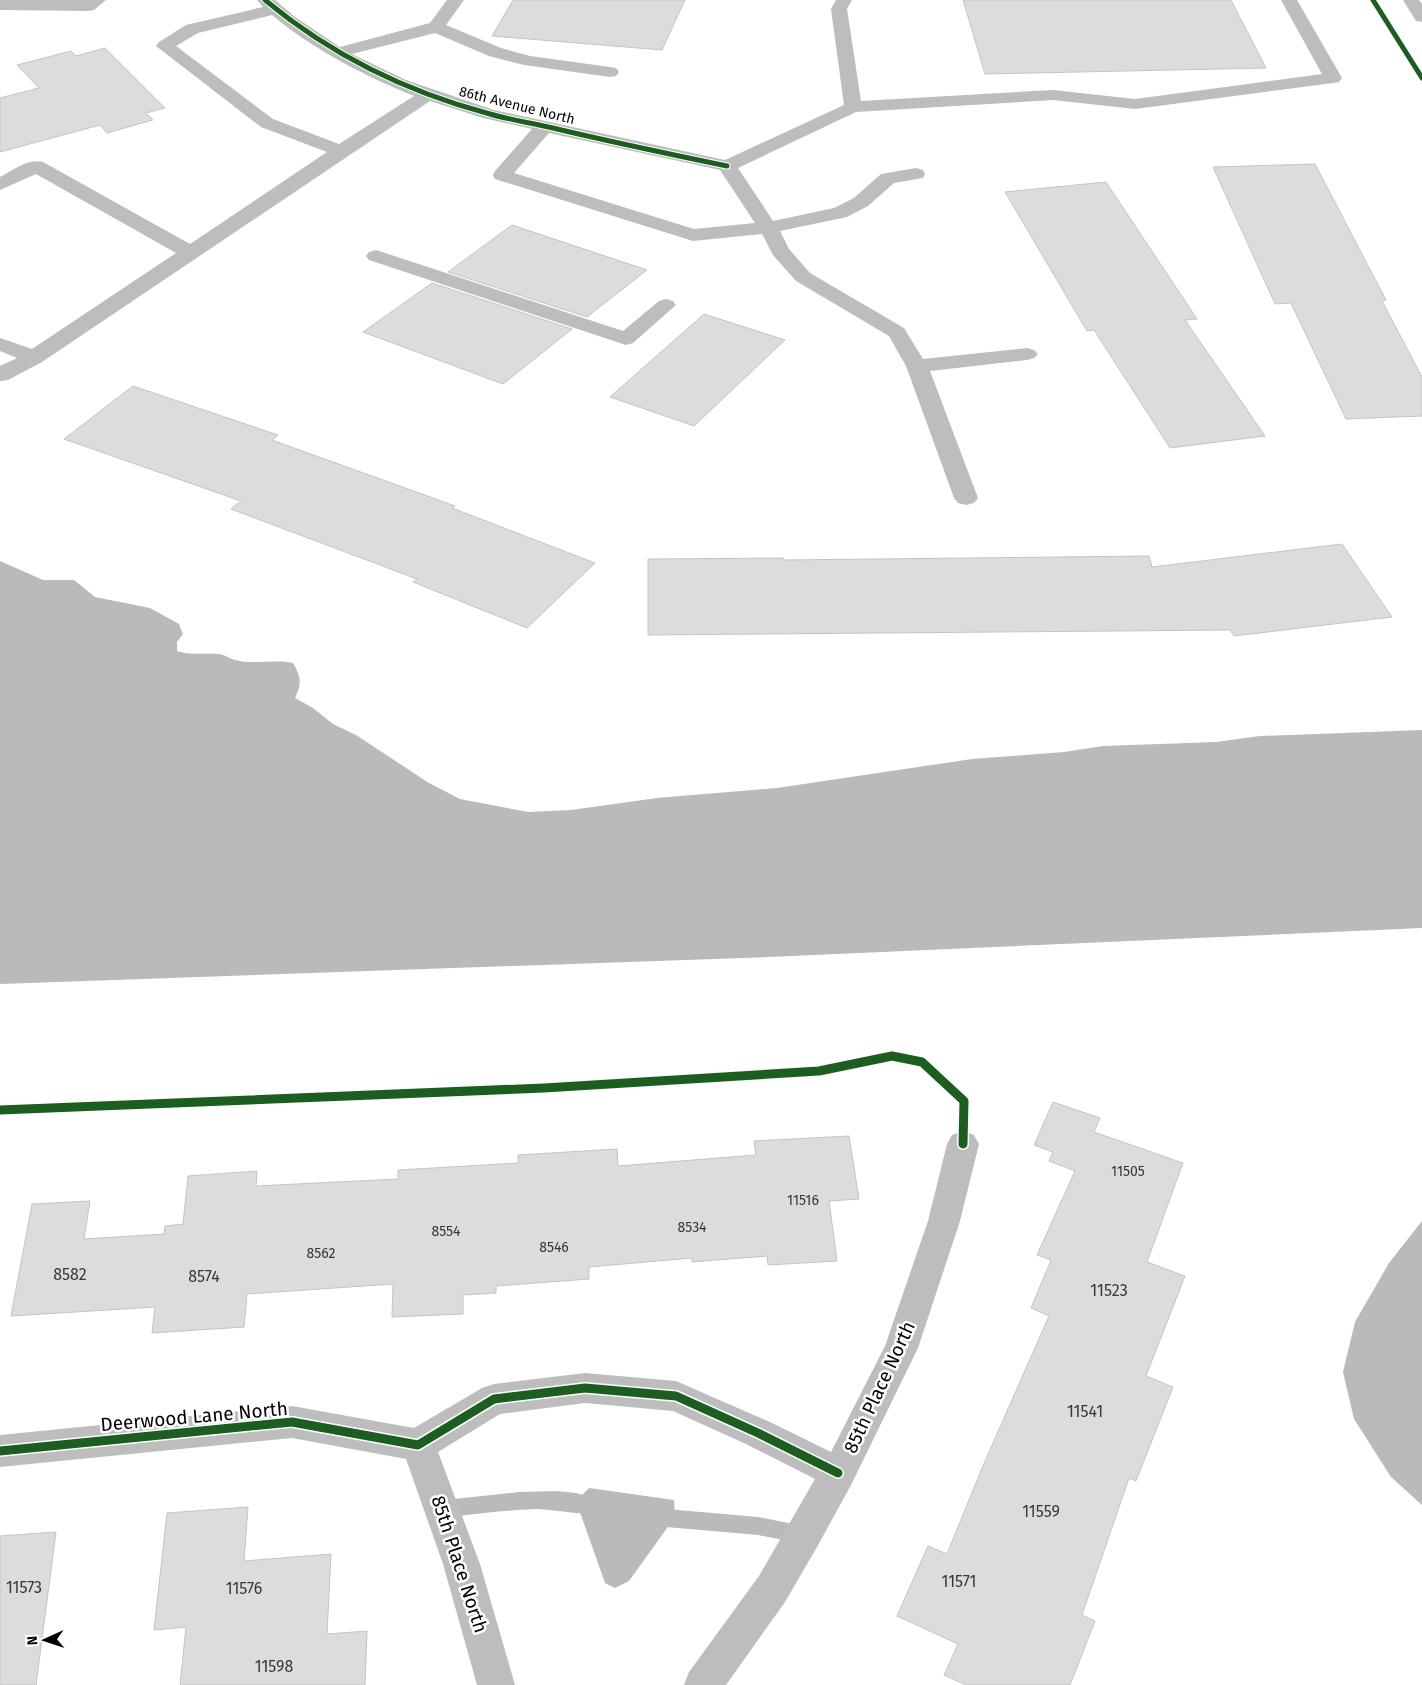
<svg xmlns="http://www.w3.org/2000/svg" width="1422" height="1685" font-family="'Fira Sans',sans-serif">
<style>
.water{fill:#bababa}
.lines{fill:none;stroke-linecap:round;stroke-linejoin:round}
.stream{fill:#bababa;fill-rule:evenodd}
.building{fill:#dcdcdc;stroke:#c4c4c4}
.minor{fill:#bdbdbd;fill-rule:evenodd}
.major{fill:#bdbdbd;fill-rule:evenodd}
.cycleway-far1-casing{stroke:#fff;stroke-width:7}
.cycleway-casing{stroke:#fff;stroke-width:12}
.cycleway-far1{stroke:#1b5e20;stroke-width:5}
.cycleway{stroke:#1b5e20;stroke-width:9}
.labels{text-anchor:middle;stroke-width:5;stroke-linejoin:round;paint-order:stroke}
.far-street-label{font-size:14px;fill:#000;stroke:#fff}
.number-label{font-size:14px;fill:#373737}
.near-number-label{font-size:16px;fill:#373737}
.near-street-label{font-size:19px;fill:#000;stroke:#fff}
</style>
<rect width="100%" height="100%" fill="#fff"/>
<path class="water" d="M0,561L43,580H74L95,597L150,608L179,624L183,634L177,642V651C192,656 206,652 220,654C225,655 230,659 235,660C254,665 274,659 293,663C301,677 302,683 295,698L313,708L333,724L356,735L429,783L460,799L528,812L571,810L657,798L777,788L972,759L1064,752L1103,746L1216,742L1260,736L1422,730V928L769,957L0,984Z
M1422,1221V1505L1391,1477L1354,1419L1343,1372L1355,1322L1389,1263Z
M589,1488L674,1500L675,1517L629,1581L615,1588L605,1583L576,1501Z"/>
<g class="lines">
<path class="stream" d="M557,1491L576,1493L601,1500L604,1506L601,1512C590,1517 552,1509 536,1509C505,1510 475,1514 444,1518L437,1515L434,1509L437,1503L444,1500L519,1492Z
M655,1508L758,1517L804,1526L811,1528L814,1535L811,1542L804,1544L758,1535L655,1526L648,1523L645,1517L648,1511Z"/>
</g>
<path class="building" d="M513,0H685L662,50L492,36Z
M963,0H1231L1266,68L985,74Z
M105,48L165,108L146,113L153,120L107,133L100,125L0,152V98L39,88L17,65L71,51L76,56Z
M1315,164L1386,300L1382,301L1422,377V416L1346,419L1291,303L1275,304L1213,167Z
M1106,182L1197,319L1185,320L1265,436L1170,448L1094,330L1087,331L1005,192Z
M512,225L647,270L587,317L448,272Z
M432,283L572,329L503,384L363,332Z
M704,314L785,340L694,426L610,397Z
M133,386L278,435L272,440L455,506L452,508L595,563L527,628L413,582L417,579L231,509L241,501L64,439Z
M1342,544L1392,617L1234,636L1230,630L648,635V559L783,558L784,560L1149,556L1152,567Z
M1053,1102L1100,1118L1094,1132L1183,1163L1147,1262L1185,1276L1146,1376L1173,1387L1136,1481L1129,1478L1082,1615L1095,1621L1070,1685H966L944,1675L958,1644L897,1616L928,1546L947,1554L982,1468L1049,1316L1031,1308L1051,1260L1037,1255L1075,1171L1049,1161L1053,1152L1034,1145Z
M849,1136L859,1199L829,1201L837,1261L768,1265L767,1256L692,1262V1258L589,1267V1279L496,1286V1293L463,1295V1314L392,1317L393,1284L247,1294L244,1327L152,1333L155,1307L11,1316L32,1204L90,1201L84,1239L164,1234L165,1226L183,1224L188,1176L257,1171L256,1186L398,1179V1170L518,1163V1155L617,1149L618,1166L756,1155L754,1141Z
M248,1507L244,1561L331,1554L327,1634L367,1631L365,1685H180L186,1627L154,1630L167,1513Z
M56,1532L36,1685H0V1536Z"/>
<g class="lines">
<path class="minor" d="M0,0H106L94,10L88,11L0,10Z
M257,0H275L295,17L340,47L430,23L447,0H464L446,25L501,48L530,56L610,67L616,68L619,72L616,76L610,77L524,65L489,56L435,33L352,54L406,80L494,110L725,160L844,105L831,9L836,0H852L847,9L861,101L1053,90L1135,99L1322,74L1281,0H1297L1342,78L1339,82L1333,83L1135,109L1053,100L856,112L738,168L773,221L834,208L854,198L881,174L916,168L923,170L925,174L923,178L894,183L868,206L847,217L780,231L789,249L810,273L904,328L923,359L1027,348L1034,350L1038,354L1034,358L1027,360L930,371L978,498L974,503L966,505L958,503L954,498L906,366L889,336L796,281L773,255L762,234L693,241L495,179L493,175L495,171L532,129L483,118L430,101L42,362L8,380L0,381V366L17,358L0,351V338L32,349L176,253L36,174L0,190V177C13,170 28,158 43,162L190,244L327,152L261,127L156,46L159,42L186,25L263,7ZM272,15C314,50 363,75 414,96L339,144L273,119L176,46L198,33ZM549,133L720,170L755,223L694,229L514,173Z
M376,250L623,331L659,301L666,299L673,301L676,305L633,343L626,345L369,260L366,256L369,252Z
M963,1131L974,1135L979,1144L960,1221L918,1348L851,1485L817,1547L785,1602L726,1685H684L689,1672L759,1576L815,1479L746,1444L673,1411L585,1403L500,1414L438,1452L480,1564L515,1685H477L443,1564L406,1459L292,1438L0,1467V1435L292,1406L414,1428L482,1388L494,1384L585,1373L676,1381L770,1422L831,1452L885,1346L928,1221L947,1144L952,1135Z"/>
<path class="major" d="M1403,0H1419L1422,4V22L1416,21Z"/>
<defs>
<path id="cycleway-far1" d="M265,0C331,55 407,92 490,114C510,120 532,123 553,128C611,142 669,154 727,166
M1373,0L1422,78"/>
<path id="cycleway" d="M0,1110L544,1088L819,1071L892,1056L922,1062L964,1101L963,1144
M0,1451L292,1422L418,1445L494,1399L585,1388L676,1396L758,1433L838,1473"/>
</defs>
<use href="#cycleway-far1" class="cycleway-far1-casing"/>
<use href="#cycleway" class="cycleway-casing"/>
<use href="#cycleway-far1" class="cycleway-far1"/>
<use href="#cycleway" class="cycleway"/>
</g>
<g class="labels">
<g class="far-street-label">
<text transform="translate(517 105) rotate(14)" y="5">86th Avenue North</text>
</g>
<g class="number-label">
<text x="1128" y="1176">11505</text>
<text x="803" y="1205">11516</text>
<text x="692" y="1232">8534</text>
<text x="446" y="1236">8554</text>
<text x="554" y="1252">8546</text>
<text x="321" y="1258">8562</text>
</g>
<g class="near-number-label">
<text x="70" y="1280">8582</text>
<text x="204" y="1282">8574</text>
<text x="1109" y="1296">11523</text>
<text x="1085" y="1417">11541</text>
<text x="1041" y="1517">11559</text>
<text x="959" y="1587">11571</text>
<text x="24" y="1593">11573</text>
<text x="244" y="1594">11576</text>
<text x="274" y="1672">11598</text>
</g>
<g class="near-street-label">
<text transform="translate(879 1387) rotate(-65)" y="7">85th Place North</text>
<text transform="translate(194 1416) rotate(-5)" y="7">Deerwood Lane North</text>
<text transform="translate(460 1564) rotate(72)" y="7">85th Place North</text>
</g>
</g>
<g transform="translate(45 1640) rotate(267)" stroke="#ffffff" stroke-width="4" paint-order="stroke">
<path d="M0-4L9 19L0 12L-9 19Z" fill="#000000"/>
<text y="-8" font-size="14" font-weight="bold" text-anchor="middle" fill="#000000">N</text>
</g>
</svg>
